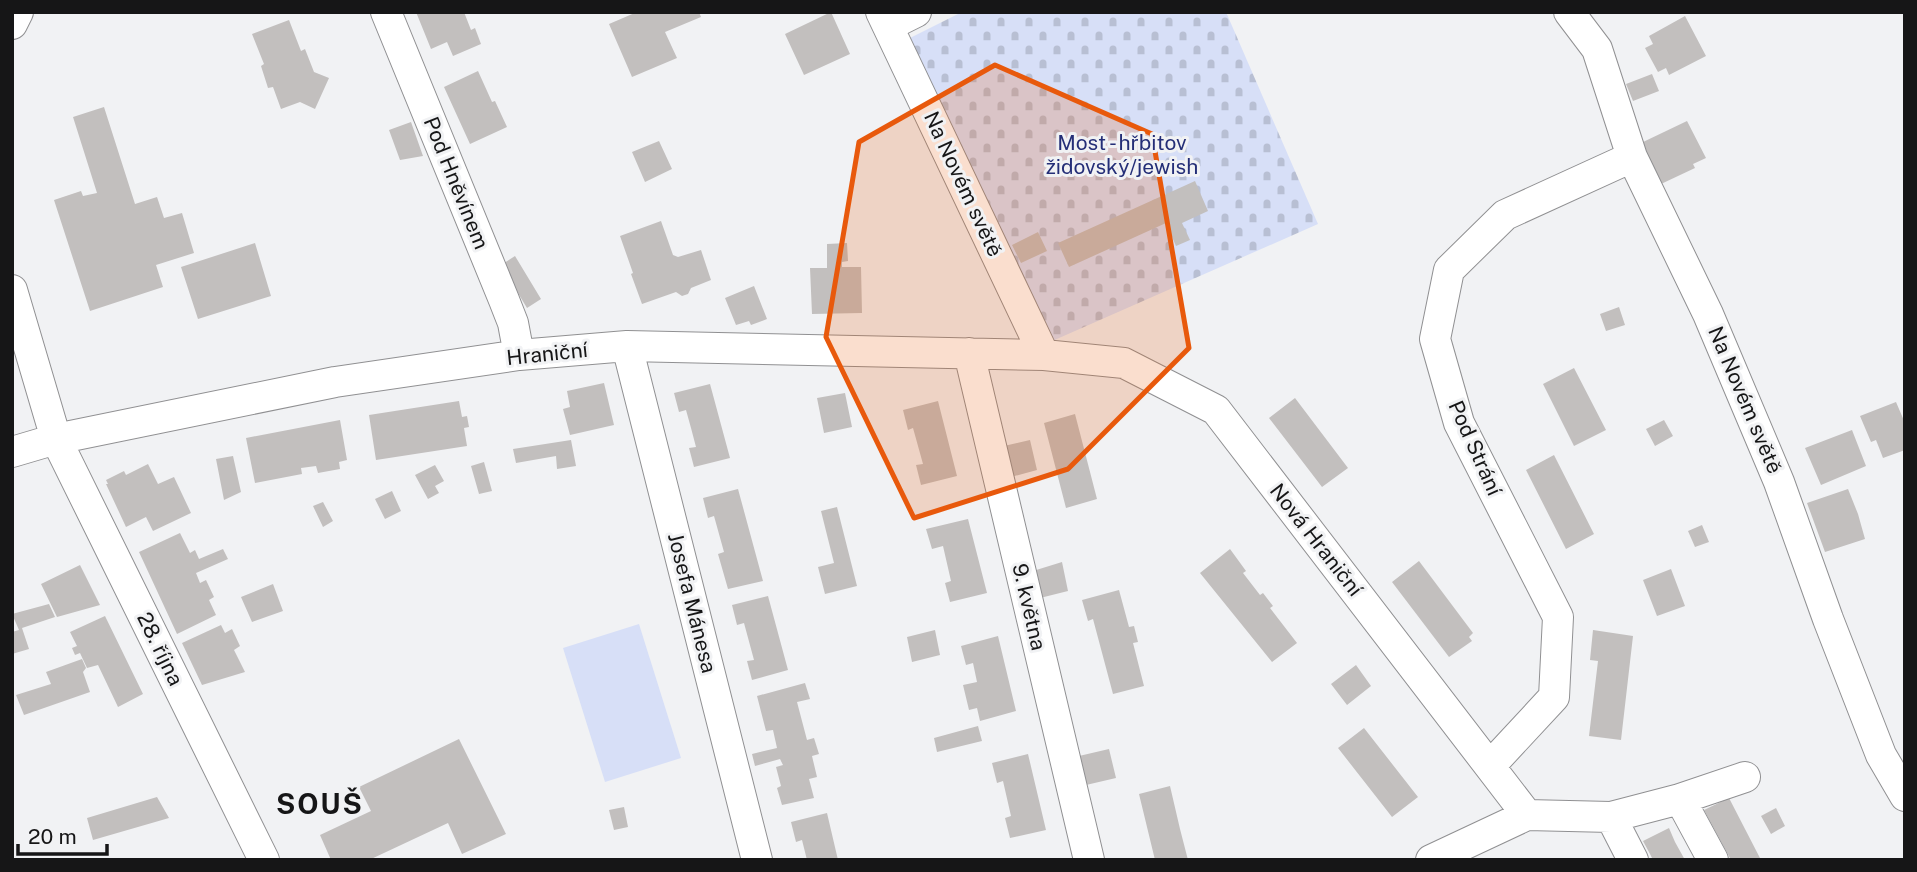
<svg xmlns="http://www.w3.org/2000/svg" width="1917" height="872" font-family="'Public Sans',sans-serif">
<style>
.green{fill:#d7dff7}
.cemetery{fill:url(#cemetery-stones)}
.building{fill:#c2bfbe}
.lines{fill:none;stroke-linecap:round;stroke-linejoin:round}
.minor-casing{stroke:#909092;stroke-width:32}
.minor{stroke:#fff;stroke-width:30}
.marked{fill:#e8590c;fill-opacity:0.2;stroke:#e8590c;stroke-width:5;stroke-linejoin:round}
.labels{text-anchor:middle;stroke-width:6;stroke-linejoin:round;paint-order:stroke}
.park-label{font-size:21px;fill:#242e77;stroke:#f1f2f4}
.street-label{font-size:21px;fill:#161617;stroke:#f1f2f4}
.district-label{font-size:28px;font-weight:bold;letter-spacing:2px;fill:#161617;stroke:#f1f2f4}
</style>
<defs>
<pattern id="cemetery-stones" width="16" height="16" patternUnits="userSpaceOnUse" patternTransform="scale(1.75)"><rect width="16" height="16" fill="#d7dff7"/><path d="M2 7V4a2 2 0 0 1 4 0v3zM10 15v-3a2 2 0 0 1 4 0v3z" fill="#b8bfd3"/></pattern>
</defs>
<rect width="100%" height="100%" fill="#f1f2f4"/>
<path class="green" d="M639,624L681,758L605,782L563,648Z"/>
<path class="cemetery" d="M962,12H1226L1318,224L1050,342L906,40Z"/>
<path class="building" d="M416,12H464L471,30L475,28L481,44L453,56L447,42L431,49Z
M637,12H699L701,17L665,32L677,58L632,77L609,24Z
M831,12L850,54L804,75L785,34Z
M1685,16L1706,56L1669,75L1666,68L1658,72L1645,48L1653,44L1649,36Z
M289,20L301,51L305,49L314,72L329,78L315,109L300,102L281,109L273,87L268,88L261,66L264,64L252,34Z
M478,71L492,102L495,101L507,127L470,144L444,87Z
M1652,74L1659,91L1633,101L1626,84Z
M104,107L135,204L157,197L164,218L182,213L194,253L156,265L163,287L90,311L54,200L81,191L83,196L97,193L73,117Z
M1687,121L1706,158L1693,164L1695,168L1661,184L1641,143Z
M411,122L423,156L400,160L389,130Z
M659,141L672,169L645,182L632,152Z
M1195,181L1208,211L1182,223L1190,240L1176,246L1166,223L1069,267L1058,243Z
M661,221L673,255L678,257L701,250L711,280L691,288L688,294L682,296L676,292L642,304L631,274L633,273L620,236Z
M1038,232L1047,251L1021,263L1012,245Z
M255,243L271,296L198,319L181,267Z
M847,243L848,261L842,262V267H861L862,313L812,314L810,268H827V244Z
M515,256L541,299L527,308L501,265Z
M754,286L767,319L751,325L749,321L736,325L725,298Z
M1619,307L1625,325L1606,331L1600,314Z
M1574,368L1606,430L1574,446L1543,384Z
M604,383L614,425L570,435L563,409L570,407L567,391Z
M710,384L730,458L694,467L689,448L696,447L691,428L686,410L679,412L674,393Z
M845,393L852,427L824,433L817,398Z
M1295,398L1348,468L1322,487L1269,418Z
M459,401L462,417L467,416L469,427L464,428L467,446L376,460L369,415Z
M938,401L957,476L921,485L916,465L923,464L913,428L908,430L903,410Z
M1896,402L1905,423V450L1883,458L1876,440L1871,442L1860,416Z
M1075,414L1097,499L1066,508L1044,423Z
M340,420L347,460L339,462L340,469L318,473L316,466L301,468L302,474L255,483L246,438Z
M1664,420L1673,436L1655,446L1646,429Z
M1852,430L1866,466L1821,485L1805,448Z
M571,440L576,466L557,469L556,456L516,463L513,449Z
M1030,440L1037,470L1011,477L1004,446Z
M1554,455L1594,534L1566,549L1526,470Z
M233,456L241,492L224,500L216,459Z
M484,462L492,491L479,494L471,466Z
M148,464L158,484L174,477L191,513L153,531L146,517L126,527L106,484H108L106,480L124,471L126,475Z
M435,465L444,481L435,486L439,493L428,499L415,475Z
M738,489L763,581L728,589L718,554L724,552L714,516L708,518L703,498Z
M1848,489L1858,514L1865,539L1825,552L1807,503Z
M392,491L401,511L385,519L375,499Z
M323,502L333,521L323,527L313,506Z
M837,507L857,586L825,594L818,567L834,563L821,511Z
M968,519L987,593L950,602L945,583L951,581L943,546L932,549L926,529Z
M1702,525L1709,542L1695,547L1688,531Z
M180,533L190,553L195,550L199,559L223,549L228,559L196,573L200,583L206,580L214,597L209,600L216,615L177,634L139,552Z
M1230,549L1246,571L1243,573L1260,595L1263,593L1273,606L1270,608L1297,643L1272,662L1200,573Z
M1419,561L1473,633L1469,637L1472,641L1449,657L1392,582Z
M1062,562L1068,591L1040,598L1033,571Z
M80,565L100,605L57,617L41,584Z
M1671,569L1685,606L1657,616L1643,580Z
M273,584L283,611L252,622L241,597Z
M1119,590L1129,627L1134,626L1138,642L1133,643L1144,686L1113,694L1093,619L1088,621L1082,600Z
M768,596L788,670L752,680L747,661L754,660L744,623L737,625L732,605Z
M49,604L55,617L22,628L29,649L12,654V632L19,630L12,614Z
M105,616L143,694L118,707L98,665L87,668L80,653L75,655L72,648L77,646L70,632Z
M221,625L225,633L232,629L240,646L234,650L245,672L202,685L182,643Z
M935,630L940,655L912,662L907,637Z
M1593,630L1633,636L1621,740L1589,736L1598,661L1590,660Z
M998,636L1016,711L980,721L977,708L969,710L963,685L977,682L973,663L966,665L961,646Z
M82,659L86,668L83,672L90,692L24,715L16,695L51,684L46,672Z
M1356,665L1371,686L1347,705L1331,684Z
M805,683L810,699L797,702L807,740L814,738L819,754L812,756L817,777L809,779L814,798L782,805L777,788L781,786L776,767L783,765L780,759L755,766L752,754L777,748L773,730L766,731L757,696Z
M978,726L982,741L937,752L934,738Z
M1364,728L1418,797L1392,817L1338,748Z
M459,739L506,834L462,854L448,823L369,860H331L320,835L371,811L359,787Z
M1109,749L1116,778L1086,785L1079,756Z
M1028,754L1046,830L1010,838L1005,818L1011,816L1003,781L997,783L992,763Z
M1170,786L1180,829L1188,860H1155L1139,794Z
M157,797L169,818L93,840L87,818Z
M1729,798L1761,860H1731L1704,810Z
M624,807L628,827L614,830L609,810Z
M1776,808L1785,826L1771,834L1761,816Z
M827,813L838,860H807L802,840L796,842L791,822Z
M1669,828L1675,842L1685,860H1653L1650,854L1643,841Z"/>
<g class="lines">
<defs>
<path id="minor" d="M386,12L504,300L513,323L519,355
M881,12L1044,355
M1569,12L1597,49L1632,157L1708,314L1779,482L1828,619L1881,755L1905,796
M12,24L18,12
M888,26L916,12
M12,290L56,439L264,860
M627,346L757,860
M969,353L1089,860
M12,452L56,439L335,382L519,355L627,346L1044,355L1124,363L1216,410L1527,815
M1490,766L1554,697L1558,617L1459,423L1435,339L1449,270L1505,215L1632,157
M1680,799L1745,777
M1611,817L1680,799L1713,860
M1431,860L1527,815L1611,817L1633,860"/>
</defs>
<use href="#minor" class="minor-casing"/>
<use href="#minor" class="minor"/>
</g>
<path class="marked" d="M995,65L1152,134L1189,348L1068,469L914,518L826,337L859,142Z"/>
<g class="labels">
<g class="park-label">
<text x="1122" y="150">Most - hřbitov<tspan x="1122" dy="24">židovský/jewish</tspan></text>
</g>
<g class="street-label">
<text transform="translate(456 183) rotate(68)" y="7">Pod Hněvínem</text>
<text transform="translate(963 184) rotate(65)" y="7">Na Novém světě</text>
<text transform="translate(547 354) rotate(-6)" y="7">Hraniční</text>
<text transform="translate(1745 400) rotate(67)" y="7">Na Novém světě</text>
<text transform="translate(1475 448) rotate(66)" y="7">Pod Strání</text>
<text transform="translate(1316 540) rotate(52)" y="7">Nová Hraniční</text>
<text transform="translate(692 603) rotate(76)" y="7">Josefa Mánesa</text>
<text transform="translate(1029 607) rotate(77)" y="7">9. května</text>
<text transform="translate(160 649) rotate(64)" y="7">28. října</text>
</g>
<g class="district-label">
<text x="320" y="814">SOUŠ</text>
</g>
</g>
<rect width="1917" height="872" fill="none" stroke="#161617" stroke-width="28"/>
<path d="M18 844v10h89v-10" fill="none" stroke="#161617" stroke-width="3.5"/>
<text x="28" y="844" font-size="21" fill="#161617" stroke="#f1f2f4" stroke-width="5" paint-order="stroke">20 m</text>
</svg>
